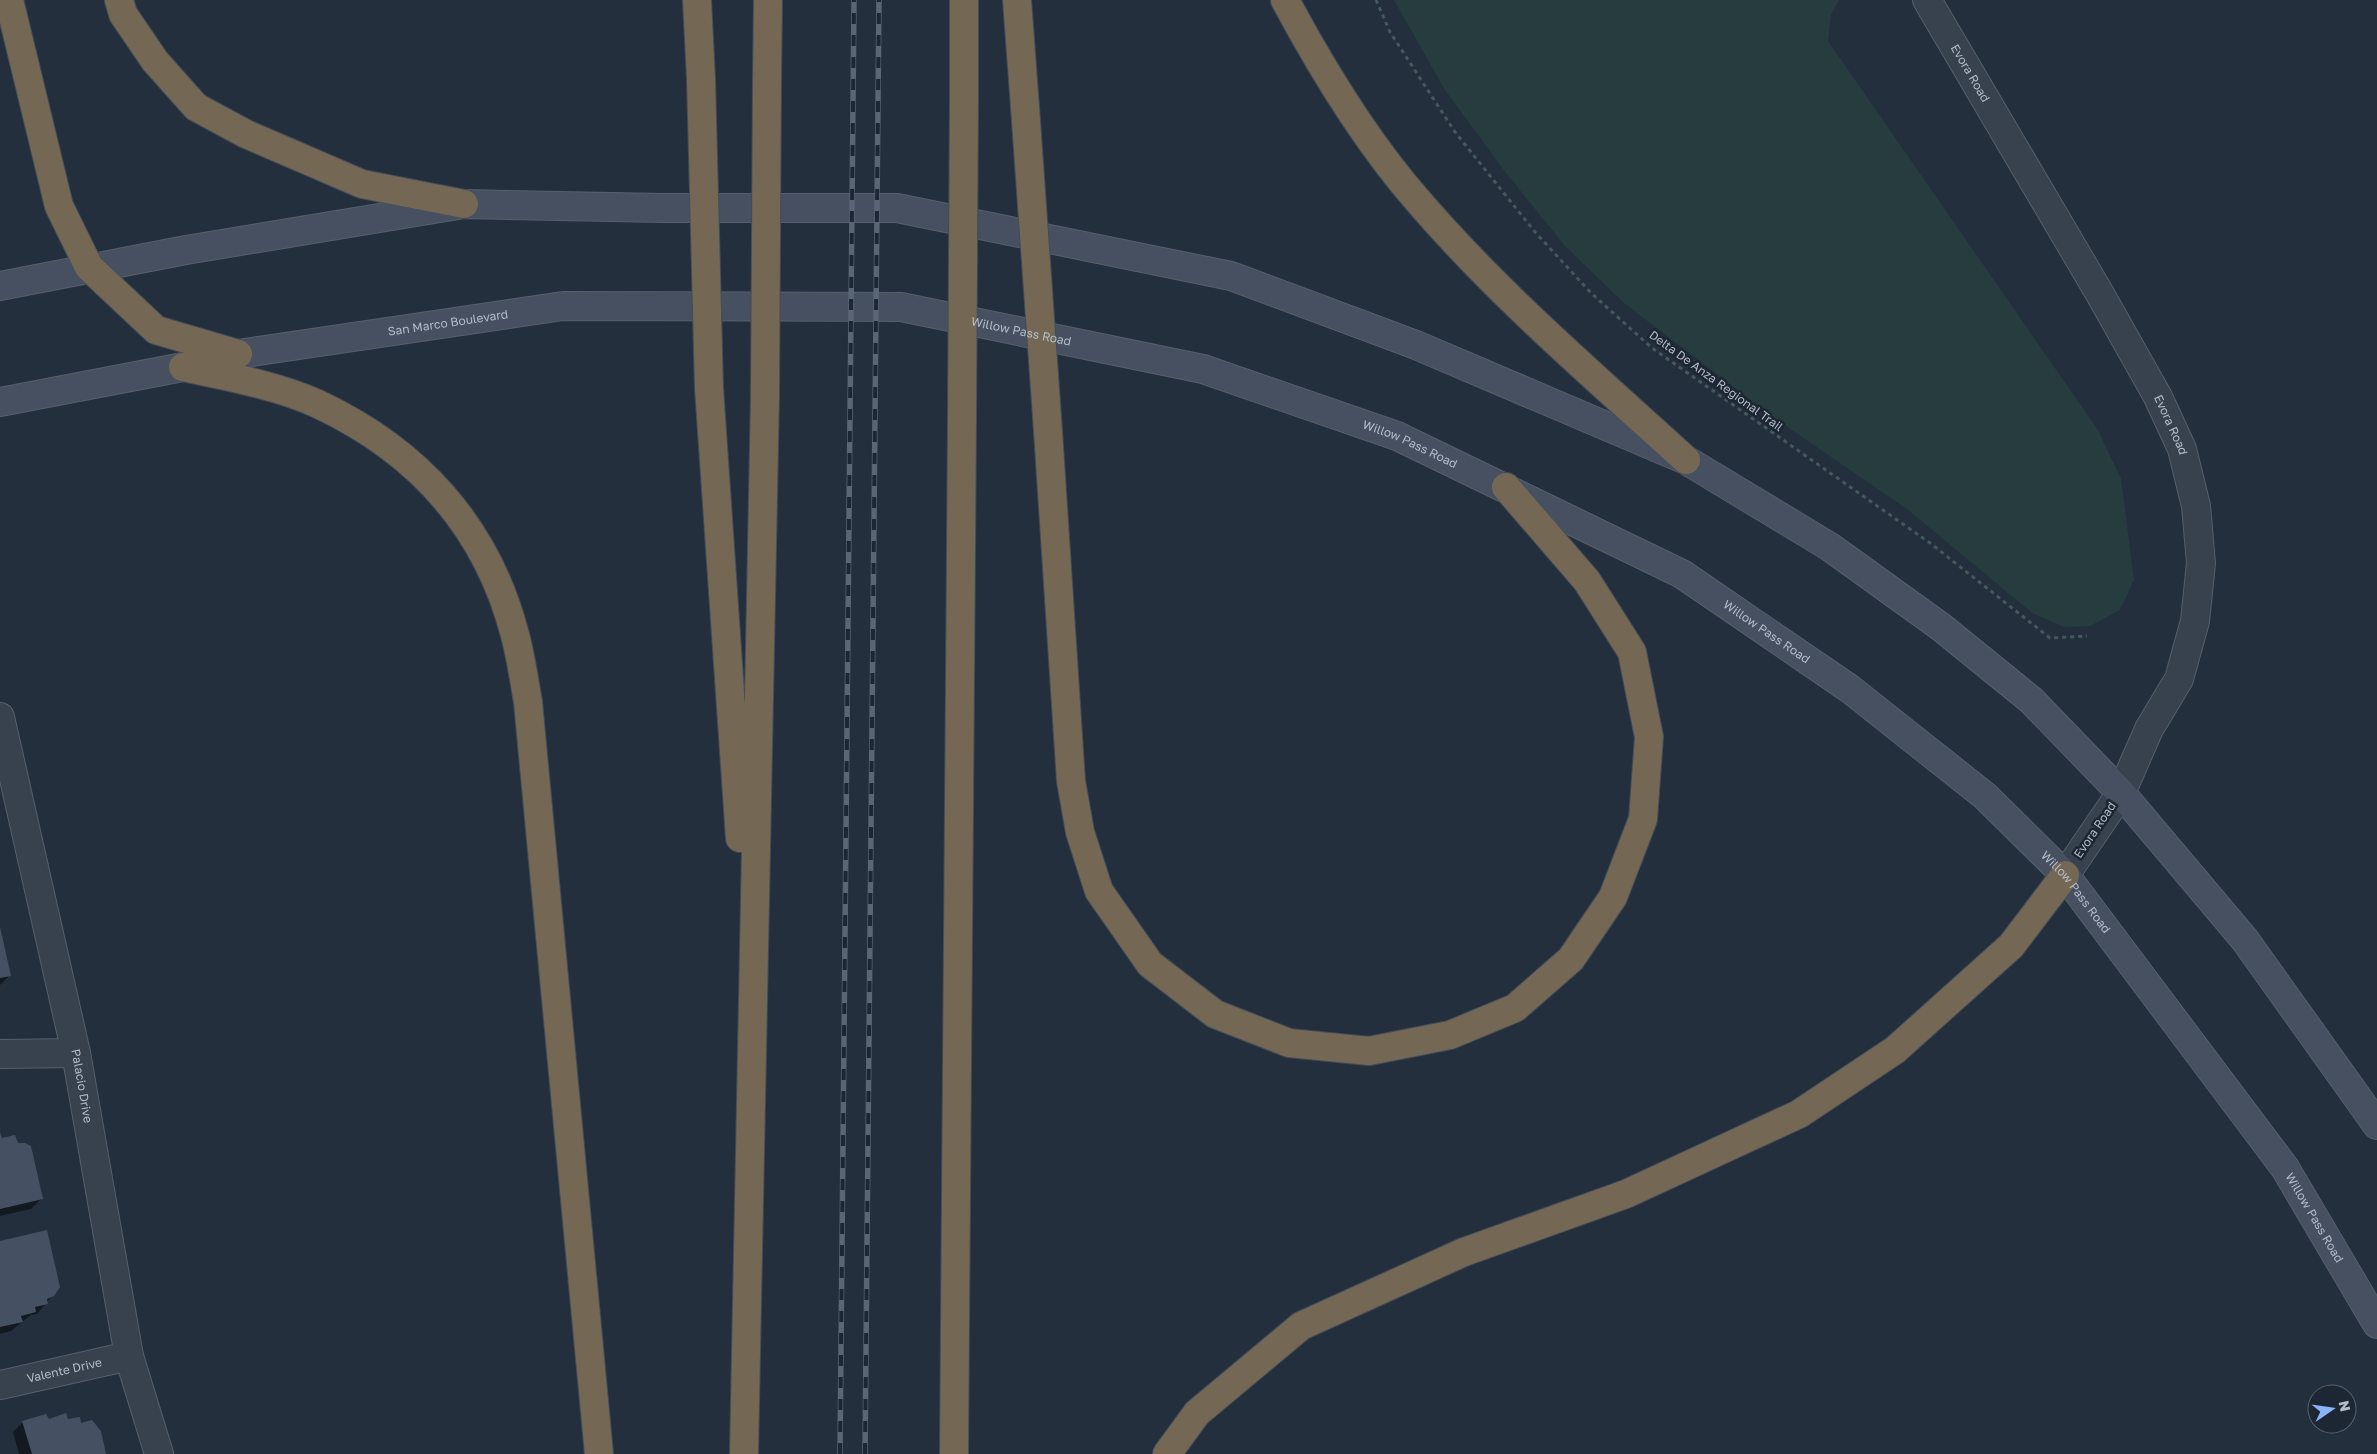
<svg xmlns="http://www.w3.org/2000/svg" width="2377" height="1454" font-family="'Golos Text',sans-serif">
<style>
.green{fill:#263c3f}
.shadow{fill:#0007}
.building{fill:#455162}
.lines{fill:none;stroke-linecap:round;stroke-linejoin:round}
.minor-casing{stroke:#565f6c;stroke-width:30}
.tertiary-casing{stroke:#565f6c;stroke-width:30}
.secondary-casing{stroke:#565f6c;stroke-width:30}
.motorway-casing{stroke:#434c59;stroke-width:30}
.path{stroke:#44595c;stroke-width:3;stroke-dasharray:4 4;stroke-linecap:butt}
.minor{stroke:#38414e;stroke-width:28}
.tertiary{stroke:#38414e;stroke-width:28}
.secondary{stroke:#465061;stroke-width:28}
.motorway{stroke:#746855;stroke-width:28}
.rail-casing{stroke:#5a6575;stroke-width:5.5}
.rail{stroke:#1d2633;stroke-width:4;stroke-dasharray:11;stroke-linecap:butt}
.motorway-bridge-casing{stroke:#434c59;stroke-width:30;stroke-linecap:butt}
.motorway-bridge{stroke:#746855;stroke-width:28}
.labels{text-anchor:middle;stroke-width:5;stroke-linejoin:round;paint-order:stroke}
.street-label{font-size:12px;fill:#b4bcc9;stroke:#1d2633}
</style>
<rect width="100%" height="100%" fill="#242f3e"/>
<path class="green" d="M1394,0H1839L1831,15L1828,41L2098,430L2121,479L2134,580L2120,610L2090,626L2064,627L2032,613L1907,509L1770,415L1624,303L1565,246L1506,173L1445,90Z"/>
<path class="shadow" d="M0,929L10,975L0,985Z
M0,1135L42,1198L31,1209L0,1216Z
M0,1243L53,1295L37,1314L31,1315L11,1331L0,1334Z
M49,1420H67L80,1425L104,1454H19L13,1432L23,1422Z"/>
<path class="building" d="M0,927L11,976L0,978Z
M0,1132L2,1138L15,1135L18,1143H25L31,1146L43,1199L0,1209Z
M47,1230L60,1287L54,1296L47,1299L48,1304L35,1307L36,1312L21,1316L23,1322L0,1327V1241Z
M66,1413L68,1419L80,1417L81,1423L92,1420L101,1431L106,1454H32L22,1421L46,1414L49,1419Z"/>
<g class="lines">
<defs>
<g id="minor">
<path id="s1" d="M0,717L76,1053L129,1356L159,1454"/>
<path d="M0,1054L76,1053"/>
<path id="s2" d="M0,1385L129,1356"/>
</g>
<g id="tertiary">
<path id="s3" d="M1927,0L2100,294L2158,397L2182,449L2196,506L2201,563L2195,621L2179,679L2149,729L2121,793L2065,875"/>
</g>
<g id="secondary">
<path d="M0,286L186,250L464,204L662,208H897L1231,276L1416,345L1686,460L1830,547L1941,627L2031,700L2121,793L2245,940L2377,1125"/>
<path id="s4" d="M0,402L183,367L238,354L563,306L901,307L1203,369L1397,436L1682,574L1850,689L1985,796L2065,875L2285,1168L2377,1324"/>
</g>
<path id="motorway" d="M9,0L59,206L89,267L156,330L238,354
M119,0L123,14L155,61L196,107L246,134L362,184L464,204
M697,0L701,79
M1017,0L1025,107
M1285,0C1323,71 1366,142 1419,202C1500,296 1595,377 1686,460
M767,81L768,0
M964,95V0
M183,367C226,376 279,386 318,404C418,451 487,527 515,635C521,657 524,680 528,702L599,1454
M709,388L740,838
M1048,431L1071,781L1080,832L1099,891L1150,964L1215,1014L1289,1043L1369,1051L1450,1035L1515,1008L1571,959L1613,897L1643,819L1649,737L1632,652L1587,581L1506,487
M744,1454L765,395
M954,1454L962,420
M1167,1454L1197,1413L1301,1326L1464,1252L1626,1194L1799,1114L1895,1050L2011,946L2065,875"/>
</defs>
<use href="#minor" class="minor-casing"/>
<use href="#tertiary" class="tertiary-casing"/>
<use href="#secondary" class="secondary-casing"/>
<use href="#motorway" class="motorway-casing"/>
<path class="path" d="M1376,0L1390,32L1455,132L1535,232L1591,293L1652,348L1930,543L2050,638L2087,636"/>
<use href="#minor" class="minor"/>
<use href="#tertiary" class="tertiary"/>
<use href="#secondary" class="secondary"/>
<use href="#motorway" class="motorway"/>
<defs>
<path id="rail" d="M840,1454L854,0
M865,1454L879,0"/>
</defs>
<use href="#rail" class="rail-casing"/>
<use href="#rail" class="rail"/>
<defs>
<path id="motorway-bridge" d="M701,79L709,388
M1025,107L1048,431
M765,395L767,81
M962,420L964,95"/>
</defs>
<use href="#motorway-bridge" class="motorway-bridge-casing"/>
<use href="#motorway-bridge" class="motorway-bridge"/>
</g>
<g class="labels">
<g class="street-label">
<text dy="4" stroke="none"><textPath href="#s3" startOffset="85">Evora Road</textPath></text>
<text dy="4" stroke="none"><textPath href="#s4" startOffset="455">San Marco Boulevard</textPath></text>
<text dy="4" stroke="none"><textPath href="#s4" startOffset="1032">Willow Pass Road</textPath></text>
<text transform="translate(1716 381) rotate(36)" y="4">Delta De Anza Regional Trail</text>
<text dy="4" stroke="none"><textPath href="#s3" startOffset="490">Evora Road</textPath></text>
<text dy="4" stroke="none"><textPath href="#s4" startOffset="1438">Willow Pass Road</textPath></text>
<text dy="4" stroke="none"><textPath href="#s4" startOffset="1842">Willow Pass Road</textPath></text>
<text transform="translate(2095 830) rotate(-56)" y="4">Evora Road</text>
<text dy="4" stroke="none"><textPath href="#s4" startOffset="2248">Willow Pass Road</textPath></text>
<text dy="4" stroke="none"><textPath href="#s1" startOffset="378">Palacio Drive</textPath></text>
<text dy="4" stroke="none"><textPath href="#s4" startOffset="2652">Willow Pass Road</textPath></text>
<text dy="4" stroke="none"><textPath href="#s2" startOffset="66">Valente Drive</textPath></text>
</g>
</g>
<g transform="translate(2332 1409) rotate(77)"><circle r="24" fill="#1d2633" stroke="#59626f"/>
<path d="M0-4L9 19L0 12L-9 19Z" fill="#8ab4f8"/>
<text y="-8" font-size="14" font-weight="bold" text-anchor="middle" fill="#b4bcc9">N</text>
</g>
</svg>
